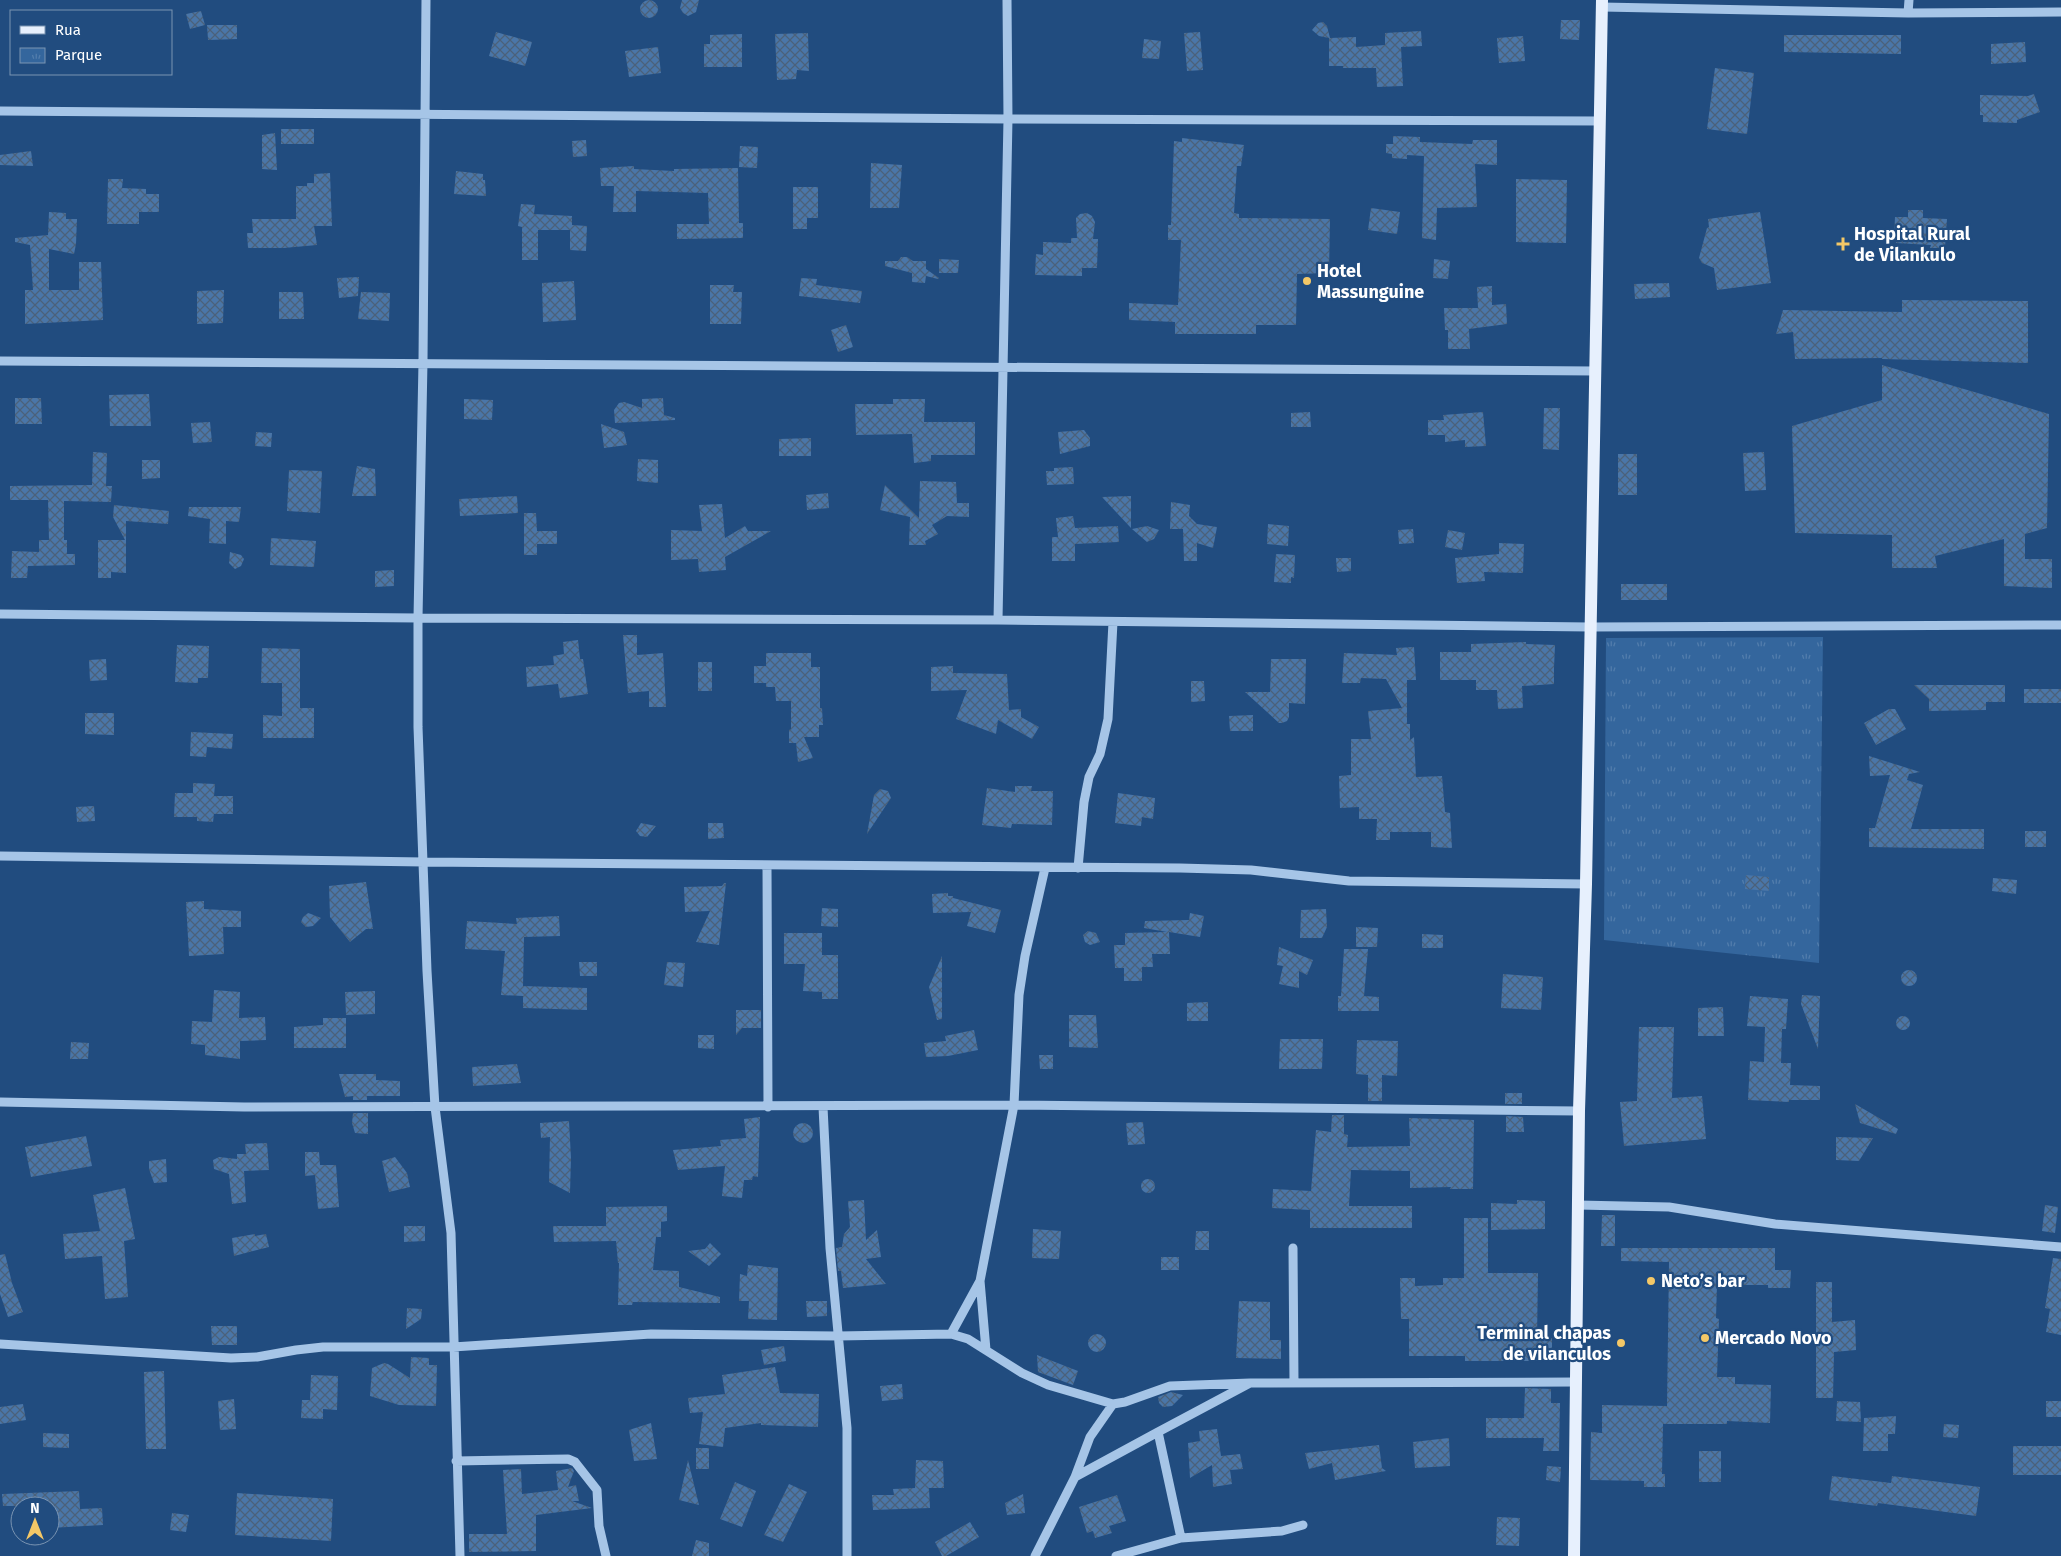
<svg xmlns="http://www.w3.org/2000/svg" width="2061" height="1556" font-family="'Fira Sans',sans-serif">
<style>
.park{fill:url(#park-tufts)}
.building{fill:url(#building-cross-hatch)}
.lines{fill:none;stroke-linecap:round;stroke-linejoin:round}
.minor{stroke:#a6c5e7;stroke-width:9}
.major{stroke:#e7f0fd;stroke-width:12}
.poi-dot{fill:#f4c867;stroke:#214c7f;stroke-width:2}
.labels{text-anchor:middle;stroke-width:4.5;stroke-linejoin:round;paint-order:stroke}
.poi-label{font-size:18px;font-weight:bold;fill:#fff;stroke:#214c7f;text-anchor:start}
</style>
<defs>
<pattern id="park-tufts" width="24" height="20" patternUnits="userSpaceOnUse" patternTransform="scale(1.25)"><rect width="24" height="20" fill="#34669d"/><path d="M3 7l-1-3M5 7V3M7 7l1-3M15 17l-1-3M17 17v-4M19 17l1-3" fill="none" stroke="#527dac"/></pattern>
<pattern id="building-cross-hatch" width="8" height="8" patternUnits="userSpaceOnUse" patternTransform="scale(1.25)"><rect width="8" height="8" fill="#4a76a8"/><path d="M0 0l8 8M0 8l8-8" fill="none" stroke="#4b617a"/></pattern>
</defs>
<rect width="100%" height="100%" fill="#214c7f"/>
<path class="park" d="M1823,637L1819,963L1604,940L1606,638Z"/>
<path class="building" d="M640 9a9 9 0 1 1 18 0a9 9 0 1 1-18 0Z
M682,0H699L696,12L688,16L683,13L680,8Z
M201,11L205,25L190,29L186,14Z
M1561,20H1580L1579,40L1560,39Z
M1323,22L1327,26L1330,38L1356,37V47L1385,45V33L1421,31L1422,46L1401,47L1403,86L1377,87L1376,68H1343V66H1329V38L1319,36L1312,30L1318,23Z
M207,25H237V39L208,40Z
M496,32L532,42L525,66L489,56Z
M1200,32L1203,70L1187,71L1184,33Z
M808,33L809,71L797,70L796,79L777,80L775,34Z
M742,34V67H704V44H710V35Z
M1784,35H1901V54L1784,52Z
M1523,36L1525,61L1499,63L1497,38Z
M1144,39L1161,41L1159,59L1142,58Z
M2025,42L2026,62L1991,64V44Z
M658,47L661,73L629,77L625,51Z
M1715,68L1754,73L1747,134L1707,129Z
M2034,94L2040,112L2017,120V123L1983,122V115H1980V95L2028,96Z
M281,129H314V144H281Z
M275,133L277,170L262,169V135Z
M1393,136L1420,137V142L1472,144L1473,140H1497V165L1475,164L1477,207L1437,208L1436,240L1422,238L1424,156L1407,155V159L1392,158V154L1386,153V144H1393Z
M1182,138L1244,145L1241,166H1237L1234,213L1239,214V218L1330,219L1329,273L1297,274L1296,325H1256V334H1175V322L1129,320V303L1178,305L1181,240H1168V225H1171L1174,141L1182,142Z
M586,140L587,156L573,157L572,141Z
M740,146L758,147L757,168L739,167Z
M31,151L33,166L0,165V155Z
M871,163L902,165L899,208H870Z
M634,166V169L674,171V169L738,168L739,223H743V238L677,239V224H709L708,193L636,191V212H613L614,186H601L600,168Z
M456,171L483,174V180H485L486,196L454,194Z
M330,173L332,226H314L317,245L284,248H248L247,233H253L252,219H296V186H307V183H314V174Z
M108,179H123L122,188L146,189V194H159V212H139V224H107Z
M1516,179L1567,180L1566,243L1516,242Z
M793,187H818V218H807V229H793Z
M521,204L535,205L534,214L572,216V225L587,226L586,251L570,250V230H538V260H522V227L518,226Z
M1371,208L1400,212L1397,234L1368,230Z
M1908,210H1923V218L1947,219L1945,248H1930L1931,245L1896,243V238H1894L1895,217H1908Z
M49,212L66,213V219H77L76,244L74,254L49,249V290H79V262H101L103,320L25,324V290H33L30,245L15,242V238L48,235Z
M1760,212L1771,283L1717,290L1714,268L1702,263L1699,258L1707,228L1709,227L1708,219Z
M1087,213L1092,216L1095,222L1093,239H1098L1097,268H1082V276L1035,275L1036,254L1043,255V242L1071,243V238H1077L1076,218L1080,214Z
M901,257H907L913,261H926V269L939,278L938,279L926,276L925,283L912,282V273L885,266V261H898Z
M939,259L959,260L958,273H939Z
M1434,259L1450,261L1448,279L1433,278Z
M359,277L358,296L339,298L337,278Z
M801,278L817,279L816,285L862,291L860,303L799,296Z
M574,281L576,320L543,322L542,283Z
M1669,283L1670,297L1635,299L1634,284Z
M710,285H734L733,292H742L741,324H710Z
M1492,286V305L1506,304L1507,324L1469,329L1470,349H1448V330H1445L1444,308H1478L1477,287Z
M224,290L223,323L197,324V291Z
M279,292H303L304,319H279Z
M361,292L390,293L389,321L358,319Z
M1902,300L2028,301V363L1882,359V358L1795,359L1793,332L1776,334L1783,310L1902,312Z
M846,325L853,347L838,352L831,330Z
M1882,365L2049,414L2047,528L2025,534V559H2052V588L2004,586V539L1935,556L1937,568H1892V535L1795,533L1792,426L1882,400Z
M149,394L151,426H110L109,395Z
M15,398H41L42,424H15Z
M663,398L664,415L675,418V420L615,423L614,410L619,403L624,402L642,408V399Z
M464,399L493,400L492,420L464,419Z
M893,399H925L924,422H975V455H931V461L914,463L912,434L856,435L855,404H893Z
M1544,408H1560L1559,450L1543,449Z
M1310,412L1311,427H1291V413Z
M1483,412L1486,446L1465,447V440L1445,442V435H1428V420H1444L1443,415Z
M210,422L212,442L193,443L191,423Z
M601,424L624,432L627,445L604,448Z
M1084,430L1090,438V446L1060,454L1058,432Z
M256,432L272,433L271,447L255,446Z
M811,438V456H779V439Z
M93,452L107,453L106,486H112L111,502L64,501V540H67V554H75V565L28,566L27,578H11L12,551L39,552V540H49L48,500H10V486L92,485Z
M1764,452L1766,490L1745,491L1743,453Z
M1618,454H1637V495H1618Z
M638,459L658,460V483L637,481Z
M142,460H160V478L142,479Z
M357,466L375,469L376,496H352Z
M1073,467L1074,484L1047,485L1046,471H1054V468Z
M289,470L322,471L320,513L287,511Z
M920,481L956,482L957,503H969V517L947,516L932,525L938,534L925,541L926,545H909L910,517L880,510L885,485L919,518Z
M828,493L829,508L807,510L806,495Z
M517,496L518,513L460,516L459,499Z
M1131,496V528L1102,497Z
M1171,502L1190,505L1189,516L1197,524L1217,527L1213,548L1197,543V561H1184L1183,529H1170Z
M722,504L725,538L745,526L748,531H771L725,557L726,570L699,572L698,559L671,560V530L702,531L699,505Z
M114,505L169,511L168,524L126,521V573L111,572V578H98V540H125L113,517Z
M189,507H241L239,522L226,521V544L209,543L210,519L188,516Z
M524,513H536L537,531H557V544H537V555H524Z
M1073,516L1075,528L1118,526L1119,542L1075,544V561H1052V537H1058L1056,518Z
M1268,524L1289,526L1288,546L1267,544Z
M1147,526L1159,530L1154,539L1147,542L1132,529Z
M1413,529L1414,543L1399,544L1398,530Z
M1448,530L1465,533L1462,550L1445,547Z
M271,538L316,541L314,567L270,565Z
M1499,543L1524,544L1523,573L1484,572L1485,581L1457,583L1455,558L1499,554Z
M230,552L241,555L244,559L241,566L235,569L229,563Z
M1276,554L1295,555L1294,578L1291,577V583L1274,582Z
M1336,558H1351V571L1337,572Z
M394,570V586L375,587V571Z
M1621,584H1667V600H1621Z
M623,635H637V655L663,653L666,707H649V691L628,693Z
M578,640L580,659H583L588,694L560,698L558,684L527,687L526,667L554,665L553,656L564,654L563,642Z
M1526,642V644L1555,645L1554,668V684L1522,686L1523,708L1498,709L1497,690H1476V680H1440V652H1471V644Z
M177,645L209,646L208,678H198V683L175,682Z
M1414,647L1416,680H1407V724H1410V740L1414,737L1416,777L1442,776L1445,812L1450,813L1452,848L1431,847V832H1390V840H1376L1377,819H1359V807L1340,808L1339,776L1351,775V739H1371L1368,711L1402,708L1386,679L1361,678L1360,683H1342L1344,653L1397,655L1396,648Z
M262,648L300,649V708H314V738H263V715L282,716V683H261Z
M766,653H811V667H820V708H822L823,725H819V737H804L813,758L798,762L796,743H789V730L791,729V701H776L775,687H766V683H754V666H766Z
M106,659L107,680L90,681L89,660Z
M1271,659H1306L1305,704L1289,703V717L1287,721L1282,723H1279L1245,692H1270Z
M698,662H712V691H698Z
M953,666V673L1007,674L1009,710L1021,709V717L1039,727L1032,739L998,720L996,734L956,719L967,690L931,691V667Z
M1191,681H1204L1205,701L1191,702Z
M1914,685H2005V702H1986V710L1929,711V699Z
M2024,689H2061V703H2024Z
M1889,709H1895L1906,729L1876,745L1864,723Z
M85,713H114V735L85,734Z
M1253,715V731H1230L1229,716Z
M191,732L233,734L232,749L207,747L206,757L190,756Z
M1869,756L1920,772L1909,774L1907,780L1923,785L1911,829H1984V849L1869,847V828H1875L1890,775L1870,776Z
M193,783L215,784L214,796H233V814H214L213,822L197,821V817H174L175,793H193Z
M1015,786H1032L1031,791H1053L1052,825L1012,824L1011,828L982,825L987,788L1015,792Z
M880,789L888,791L891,798L867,834L874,795Z
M1118,793L1155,798L1153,819L1142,817L1141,826L1115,823Z
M94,806L95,821L77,822L76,807Z
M641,823L656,826L647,837L640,836L636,831Z
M708,823H723L724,838L708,839Z
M2025,831H2046V847H2025Z
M1746,875L1769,877V891L1745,889Z
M1993,878L2017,880L2016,894L1992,891Z
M366,882L373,929H366L350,942L330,917L329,886Z
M724,883H726L719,945L696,942L710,911L685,912L684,887L722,886Z
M948,893V896H953V898L1001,910L995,933L967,926L971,912L933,913L932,894Z
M204,901V909L241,911V927H223L224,954L189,956L186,902Z
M822,908L838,909V927L821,926Z
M1326,909L1327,927L1322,938H1300L1301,910Z
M308,913L311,914L321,918L313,926L306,927L301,922L303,917Z
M1190,913L1204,916L1200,937L1169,932L1170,954H1152L1153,967H1142V981H1124V968H1115L1114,945H1125V933L1167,932L1144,928L1145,921L1189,920Z
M559,916L560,936L524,937L523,986L587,988V1010L523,1008V996L501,995L505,951L465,949L467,921L517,924L516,918Z
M1356,927L1378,928L1377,947H1356Z
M1088,931L1096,933L1100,942L1090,945L1085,942L1083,935Z
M784,933H822V955H838V999H822V992L803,991L805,964H784Z
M1422,934L1443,935V948H1422Z
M1279,947L1313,960L1307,975L1299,971V988L1279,984L1283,966L1277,965Z
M1344,949H1368L1364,996L1379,997V1011H1338V996H1341Z
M942,956V1019L937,1020L929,987Z
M579,962H597V976H580Z
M667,962L685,963L683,987L664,985Z
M1901 978a8 8 0 1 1 16 0a8 8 0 1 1-16 0Z
M1503,974L1543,977L1541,1010L1501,1008Z
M214,990L240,992L239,1018L265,1017L266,1040L240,1041V1059L205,1055V1045L191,1044L192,1021L212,1022Z
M375,991V1014L346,1015L345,992Z
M1802,995L1820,996L1818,1049L1801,1004Z
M1750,996L1788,999L1786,1029H1782L1781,1063H1791L1790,1085L1820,1086V1100H1789V1102L1748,1100L1750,1061L1764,1062L1765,1027L1747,1026Z
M1208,1002V1021H1187V1003Z
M1723,1007L1724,1036H1698V1008Z
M736,1010H761V1028H742L736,1035Z
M1069,1015H1096L1098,1048L1069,1047Z
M1896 1023a7 7 0 1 1 14 0a7 7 0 1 1-14 0Z
M323,1018H346V1048H294V1027L323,1025Z
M1639,1027H1674L1672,1098L1702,1096L1706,1139L1624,1146L1620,1102L1637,1101Z
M974,1030L978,1050L948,1056L926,1057L924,1043L946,1041L945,1036Z
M698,1035H714V1049L698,1048Z
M1280,1039H1323L1322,1069H1279Z
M1357,1040L1398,1041L1397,1076L1382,1075V1101H1368V1075L1356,1074Z
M71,1042L89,1043L88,1059H70Z
M1039,1055H1053V1069H1040Z
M517,1064L521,1083L473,1086L472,1067Z
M339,1074H376V1080L400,1081V1096H367V1100H353V1096L345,1097Z
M1505,1093H1522V1104H1505Z
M1855,1104L1898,1129L1896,1134L1860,1123Z
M353,1113H368V1134L355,1133L352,1123Z
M1332,1115H1344V1134L1348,1135L1347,1147L1410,1146L1409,1118L1474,1120L1473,1189H1450L1451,1187L1410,1188V1171L1351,1170L1349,1206H1412V1228H1310V1210L1272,1208L1273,1189L1311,1191L1316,1130L1331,1132Z
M1506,1116L1523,1117L1524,1132H1506Z
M760,1117L758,1177L753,1176L752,1180H744L742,1198L722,1196L725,1166L678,1170L673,1150L721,1146L720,1140L746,1138L744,1119Z
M569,1121L571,1158L570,1193L549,1182L550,1137L541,1138L540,1123Z
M1143,1122L1145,1144L1128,1145L1126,1123Z
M793 1133a10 10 0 1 1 20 0a10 10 0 1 1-20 0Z
M86,1136L92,1166L31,1177L25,1147Z
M1836,1137L1873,1138L1859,1161L1836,1160Z
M267,1143L269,1170L244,1171L246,1202L232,1204L229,1174L214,1169L213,1160L219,1157L237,1159V1154H246L245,1144Z
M305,1152H319L320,1165H336L339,1207L318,1209L315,1175L305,1176Z
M395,1157L407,1173L410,1187L389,1192L382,1161Z
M166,1159L167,1182L154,1183L149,1169V1161Z
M1141 1186a7 7 0 1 1 14 0a7 7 0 1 1-14 0Z
M125,1188L135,1239L124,1241L128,1297L105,1299L102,1256L65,1259L63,1234L100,1231L93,1195Z
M864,1200L866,1240L877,1230L881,1257L866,1259L886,1284L843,1288L841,1271H838L836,1248L842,1247L844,1234L850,1227L848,1201Z
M1517,1200L1545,1201V1229L1491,1230V1203L1517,1204Z
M2045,1205L2058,1207L2055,1233L2042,1231Z
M667,1206V1221L661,1222V1237H656L653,1270L679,1271V1287L720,1297V1303L633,1302L632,1305H618L619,1263H618L616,1241L554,1242L553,1226H606V1207Z
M1602,1215H1615V1246H1601Z
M1464,1218H1488V1273H1538L1537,1338H1552V1361H1465V1356H1409V1319H1401L1400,1278H1415V1286L1443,1285V1278H1464Z
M404,1226H425V1241L404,1242Z
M1033,1229L1061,1231L1059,1259L1032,1258Z
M1196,1231H1209V1250H1195Z
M255,1234V1236L266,1234L269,1247L234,1256L232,1238Z
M710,1243L721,1254L709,1266L688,1251L705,1249Z
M1621,1248H1775V1270H1791L1790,1288H1768V1285H1717L1716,1318L1719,1319L1717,1377H1735V1384L1771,1385L1770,1423L1727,1421V1424H1663L1662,1474H1665V1487H1644V1481L1590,1480L1591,1432L1602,1433V1405L1667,1406L1669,1262L1621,1261Z
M5,1254L12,1283L23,1312L8,1317L0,1294V1255Z
M1161,1257H1179V1270H1161Z
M2053,1258L2061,1259V1335L2046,1332L2050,1309L2045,1308Z
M748,1265L778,1268L777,1320L748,1319L749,1301H739L740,1274L747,1276Z
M1816,1282H1832V1322L1855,1320L1856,1350L1834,1352L1833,1398H1816Z
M806,1301H827V1316L807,1317Z
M1239,1301L1270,1302V1340H1281V1359L1236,1358Z
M407,1308L422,1309L421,1319L406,1329Z
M211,1326H237V1345H212Z
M1088 1343a9 9 0 1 1 18 0a9 9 0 1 1-18 0Z
M784,1346L786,1361L764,1365L761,1350Z
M1037,1355L1078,1371L1073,1385L1038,1372Z
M411,1357L429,1358V1365H437L436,1406L399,1405L370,1396L372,1368L384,1363L388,1364L410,1378Z
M775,1367L780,1393L819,1394L818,1427L761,1425V1423L725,1428L723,1447L699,1444L703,1412L690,1413L688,1398L725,1394L722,1375Z
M164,1371L166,1449H146L144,1372Z
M311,1375L338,1376L337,1410L323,1409V1419L301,1418L302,1400H310Z
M902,1384L903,1399L882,1401L880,1386Z
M1525,1388L1551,1389V1403H1560L1559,1451H1543L1544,1438H1486V1418H1524Z
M1171,1392L1183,1395L1172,1406L1163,1407L1159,1403L1158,1397Z
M234,1399L236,1429L220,1430L218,1401Z
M1837,1401L1860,1402L1861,1422L1836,1421Z
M2046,1401H2061V1417H2046Z
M23,1404L26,1420L0,1424V1407Z
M1896,1416L1895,1434H1888V1451H1863L1864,1418Z
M651,1423L657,1459L634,1461L629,1430Z
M1944,1424L1959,1425L1958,1438L1943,1437Z
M1217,1429L1221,1456L1240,1454L1243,1469L1230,1470L1232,1484L1213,1487L1212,1465L1190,1478L1188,1443L1200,1441L1199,1431Z
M43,1433L69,1434V1448L43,1447Z
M1449,1438L1450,1466L1415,1468L1413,1442Z
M1379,1445L1382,1468L1386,1471L1335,1480L1332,1463L1309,1469L1305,1453Z
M2013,1446H2061V1475H2013Z
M696,1448H709V1469H696Z
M1699,1451H1721V1482H1699Z
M688,1460L699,1505L679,1500Z
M916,1460L943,1461L944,1488H929L930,1508L873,1510L872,1495H894L893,1489L915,1488Z
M1547,1466L1561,1467L1560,1482L1546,1480Z
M572,1468L574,1471L568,1487L576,1485L579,1501H572L592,1508L536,1515V1551L469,1552V1534H507L503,1470L521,1469L522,1494L558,1490L556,1471Z
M1832,1476L1891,1483L1892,1476L1980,1487L1976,1516L1878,1503L1877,1506L1829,1500Z
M735,1482L756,1491L742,1527L720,1519Z
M789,1484L807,1492L783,1542L764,1535Z
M79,1491L80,1509L102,1508L103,1525L50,1528V1506H3L2,1494Z
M237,1493L333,1499L331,1541L235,1535Z
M1023,1494L1025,1513L1007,1515L1005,1503Z
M1117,1495L1126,1521L1109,1526L1112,1533L1095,1538L1093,1531L1087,1533L1079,1507Z
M172,1513L189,1515L186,1532L170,1530Z
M1497,1517L1520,1518L1519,1546L1496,1545Z
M970,1522L979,1537L946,1556H942L935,1542Z
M696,1540L709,1543V1556H692Z"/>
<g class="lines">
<path class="minor" d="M426,0L423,362L418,618V727L427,971L435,1107L451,1233L460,1556
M1602,7L1908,13L2061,12
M1908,13L1909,0
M0,111L1008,119L1600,121
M0,361L1595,371
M0,614L418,618L998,620L1590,627L2061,625
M998,620L1008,119L1007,0
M0,856L424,862L1180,868L1251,870L1349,881L1586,884
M767,866L768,1107
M1078,868L1084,802L1089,777L1100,754L1108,719L1113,622
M0,1102L244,1107L1014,1105L1579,1111
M823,1107L830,1248L847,1428V1556
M1578,1205L1669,1207L1775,1224L2061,1247
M1293,1248L1294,1382
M951,1334L980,1281
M0,1344L231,1358L257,1357L296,1350L323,1347H453L651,1334L838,1336L951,1334L968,1339L1022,1373L1048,1385L1113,1404L1125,1402L1170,1386L1250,1383
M986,1350L980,1281L1014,1105L1019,995L1025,956L1045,868
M456,1461L568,1459L575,1462L597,1490L599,1526L606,1556
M1075,1477L1090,1437L1113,1404
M1181,1538L1282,1531L1303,1525
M1035,1556L1075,1477L1158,1432
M1116,1556L1181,1538L1158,1432L1250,1383L1575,1382"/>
<path class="major" d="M1574,1556L1579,1111L1586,884L1602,0"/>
</g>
<g class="poi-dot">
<path d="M1840.5 236.5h5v5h5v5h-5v5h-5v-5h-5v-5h5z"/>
<circle cx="1307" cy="281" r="5"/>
<circle cx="1651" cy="1281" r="5"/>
<circle cx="1705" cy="1338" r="5"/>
<circle cx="1621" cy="1343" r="5"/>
</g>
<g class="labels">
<g class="poi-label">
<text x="1854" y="240">Hospital Rural<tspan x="1854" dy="21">de Vilankulo</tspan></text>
<text x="1317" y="277">Hotel<tspan x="1317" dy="21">Massunguine</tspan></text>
<text x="1661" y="1287">Neto’s bar</text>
<text x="1611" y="1339" text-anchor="end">Terminal chapas<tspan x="1611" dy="21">de vilanculos</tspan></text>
<text x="1715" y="1344">Mercado Novo</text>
</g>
</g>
<rect x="10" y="10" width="162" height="65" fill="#214c7f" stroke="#7a94b2"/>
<rect x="20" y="26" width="25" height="8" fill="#e7f0fd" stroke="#7a94b2"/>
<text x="55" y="35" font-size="15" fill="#ffffff">Rua</text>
<rect x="20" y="48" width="25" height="15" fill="url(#park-tufts)" stroke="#7a94b2"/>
<text x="55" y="60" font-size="15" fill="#ffffff">Parque</text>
<g transform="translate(35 1521)"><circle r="24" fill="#214c7f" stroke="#7a94b2"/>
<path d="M0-4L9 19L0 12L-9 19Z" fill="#f4c867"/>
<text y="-8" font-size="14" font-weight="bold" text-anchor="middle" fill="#ffffff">N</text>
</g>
</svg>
